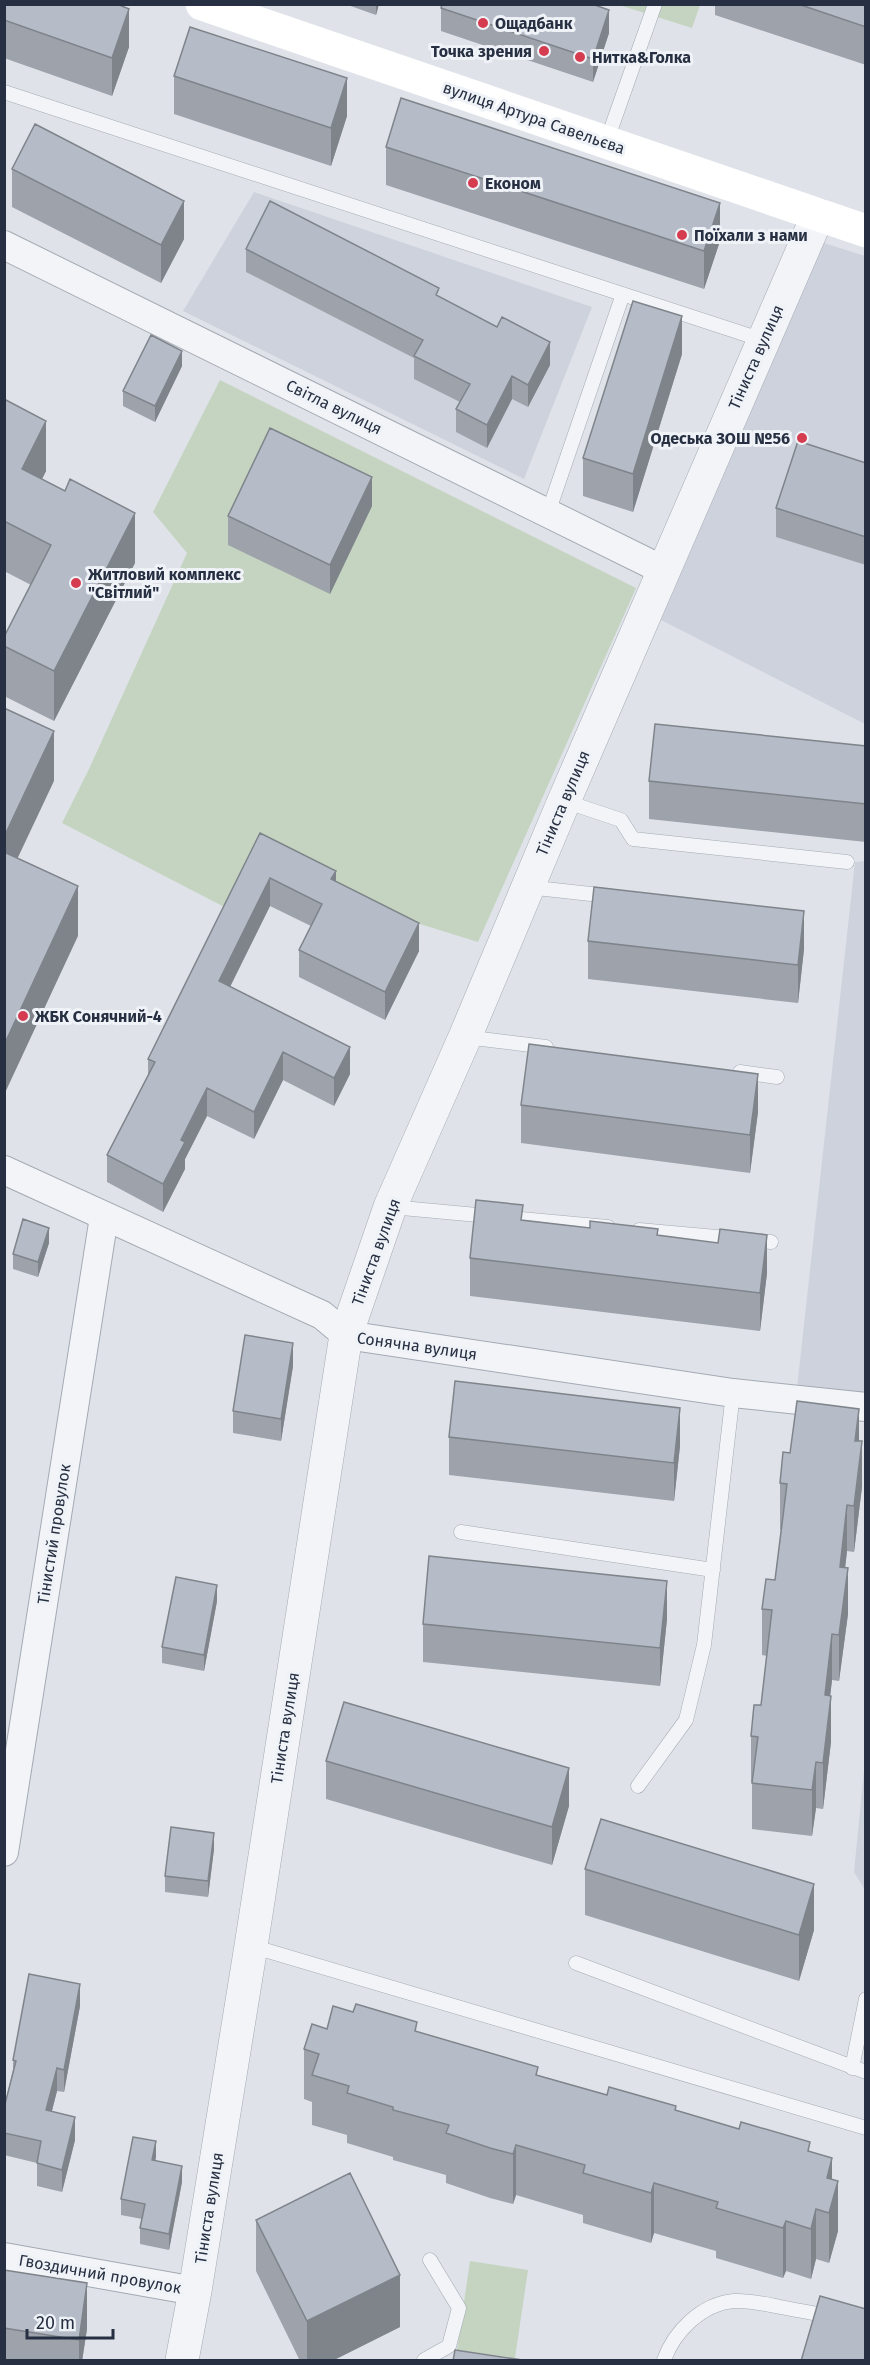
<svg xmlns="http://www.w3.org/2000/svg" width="870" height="2365" font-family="'Fira Sans',sans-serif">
	<rect width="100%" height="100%" fill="#dfe3e9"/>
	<!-- built -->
	<path fill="#cdd2dc" d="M254,192L592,307L524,479L183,311Z
		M824,243L865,256V724L661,620Z
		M865,861V1395L797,1388L855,862Z
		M865,1760V1890L854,1872Z"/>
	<!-- green -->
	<path fill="#c4d4c0" d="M619,5H700L692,28Z
		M220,380L636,588L478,942L336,898L260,861L234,912L62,823L89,769L187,553L153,512Z
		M470,2261L528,2270L515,2358L457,2350Z"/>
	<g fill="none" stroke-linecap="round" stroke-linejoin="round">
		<!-- service casing -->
		<g stroke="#a4aab4" stroke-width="15">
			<path id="service" d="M4,92L763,340
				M606,143L655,4
				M548,513L623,294
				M564,801L621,820L633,839L847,862
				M527,887L609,896
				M465,1037L546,1047
				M740,1072L777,1077
				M391,1207L608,1227
				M639,1230L771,1242
				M461,1532L713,1570
				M638,1786L686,1720L704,1645L733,1393
				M251,1946L866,2128
				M576,1963L866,2072
				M852,2068L866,1999
				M424,2360L449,2346L459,2308L430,2260
				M664,2360C674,2332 701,2304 734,2301C749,2300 765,2304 780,2307C808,2312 837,2318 866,2323"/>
		</g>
		<!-- minor casing -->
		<g stroke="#a4aab4" stroke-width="30">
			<path id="minor" d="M4,245L663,570
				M4,1170L322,1315L346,1335L733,1393L866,1407
				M4,1852L104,1217
				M4,2257L195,2291"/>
		</g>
		<!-- tertiary casing -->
		<g stroke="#a4aab4" stroke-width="34">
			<path id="tertiary" d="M182,2360L195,2291L251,1946L346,1335L390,1207L465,1037L564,801L818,215"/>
		</g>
		<!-- service -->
		<use href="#service" stroke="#f2f4f7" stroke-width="14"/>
		<!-- minor -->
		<use href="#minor" stroke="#f2f4f7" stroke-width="28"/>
		<!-- tertiary -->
		<use href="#tertiary" stroke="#f2f4f7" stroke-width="33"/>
		<!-- secondary -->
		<path stroke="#fff" stroke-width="33" d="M202,4L866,231"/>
	</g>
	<!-- wall -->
	<path fill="#9da2ab" d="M4,4L129,47L112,96L4,58Z
		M345,4H379L376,15Z
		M715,4H866V65L715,15Z
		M441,8L609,33L593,82L441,31Z
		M174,76L347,116L331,166L174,114Z
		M386,147L720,241L704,289L386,185Z
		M12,169L184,239L161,283L12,207Z
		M246,249L439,297L550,365L528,407L512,399L487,448L456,432V409L460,402L414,379V358L246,272Z
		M682,354L633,512L583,496V458Z
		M182,366L155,422L123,406V391Z
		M4,399L46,471L42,479L65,491L135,563L54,721L4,696V637L31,585L4,571Z
		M866,463V565L776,537V508Z
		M372,506L330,594L228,545V516Z
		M866,746V842L649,819V781Z
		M260,833L336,882L419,951L385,1020L299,977V950L311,926L270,906L230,987L350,1074L334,1106L283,1080L254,1139L207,1116L185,1159V1169L163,1212L107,1182V1155L148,1076V1059Z
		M588,941L804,949L798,1003L588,979Z
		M521,1105L758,1112L750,1173L521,1143Z
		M523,1220L718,1243L767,1273L760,1331L470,1296V1258Z
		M49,1243L38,1277L13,1269V1254Z
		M293,1366L281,1441L233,1433V1411Z
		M449,1437L680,1446L674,1501L449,1475Z
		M859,1441L862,1487L854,1552L847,1551L845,1568L848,1614L839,1681L832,1680L830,1696L831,1742L823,1809L816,1808L812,1836L752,1829V1782H751V1736L761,1705L767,1656L762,1655V1609L775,1580L781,1530L780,1529V1483L790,1453Z
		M217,1601L204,1671L162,1663V1647Z
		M667,1619L660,1686L423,1662V1624Z
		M326,1761L569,1806L552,1865L326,1799Z
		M214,1849L208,1897L165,1892V1876Z
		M585,1869L814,1930L799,1981L585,1915Z
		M80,2006L64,2092L57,2091L52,2111L75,2140L62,2192L37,2186V2163L4,2155V2108L13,2070V2060Z
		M353,2012L417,2032L538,2075L607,2095L676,2110L810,2151L832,2179L838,2231L829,2263L816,2259L811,2279L786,2271L783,2278L716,2258V2251L654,2233L651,2243L583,2223V2215L516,2195L513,2204L490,2198L446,2183V2175L393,2160V2157L347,2143V2135L312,2125V2102L304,2099V2049L327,2029Z
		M156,2157L155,2161L182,2182L169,2250L140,2244V2228L142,2219L121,2215V2199Z
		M256,2220L400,2327L332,2361H300L256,2271Z
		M4,2270L87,2329L82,2361H4Z"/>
	<!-- shaded-wall -->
	<path fill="#7f848b" d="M376,4H379L376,15Z
		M129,9V47L112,96V58Z
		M609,10V33L593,82V59Z
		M347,78V116L331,166V128Z
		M184,201V239L161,283V245Z
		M720,203V241L704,289V251Z
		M682,316V354L633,512V474Z
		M550,342V365L528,407V385Z
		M182,351V366L155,422V406Z
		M512,376V399L487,448V425Z
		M46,421V471L22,519V469Z
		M372,477V506L330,594V565Z
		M135,513V563L54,721V671Z
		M54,731V781L4,887V837Z
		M336,871V898L331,879Z
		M270,878V906L219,1009V981Z
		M78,886V936L4,1095V1045Z
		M804,911V949L798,1003V965Z
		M419,923V951L385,1020V992Z
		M350,1047V1074L334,1106V1078Z
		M283,1052V1080L254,1139V1112Z
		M758,1074V1112L750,1173V1135Z
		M207,1088V1116L185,1159V1169L163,1212V1184L181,1140Z
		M49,1228V1243L38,1277V1262Z
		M767,1235V1273L760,1331V1293Z
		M293,1343V1366L281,1441V1419Z
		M680,1408V1446L674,1501V1463Z
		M859,1409V1455L855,1441Z
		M862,1441V1487L854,1552V1506Z
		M847,1505V1551L840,1613V1567Z
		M848,1568V1614L839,1681V1635Z
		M667,1581V1619L660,1686V1648Z
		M217,1585V1601L204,1671V1655Z
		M832,1634V1680L825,1741V1695Z
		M831,1696V1742L823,1809V1763Z
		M816,1762V1808L812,1836V1790Z
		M569,1768V1806L552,1865V1827Z
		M214,1833V1849L208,1897V1881Z
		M814,1884V1930L799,1981V1935Z
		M80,1984V2006L64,2092V2070Z
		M57,2068V2091L46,2133V2110Z
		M75,2117V2140L62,2192V2170Z
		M156,2141V2157L152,2176V2160Z
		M516,2145V2195L513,2204V2154Z
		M832,2158V2199L838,2181V2231L829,2263V2213L827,2178Z
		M182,2166V2182L169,2250V2234Z
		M654,2183V2233L651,2243V2193Z
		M816,2209V2259L811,2279V2229Z
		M786,2221V2271L783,2278V2228Z
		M400,2275V2327L332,2361H307V2321Z
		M87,2283V2329L82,2361H79V2340Z"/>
	<!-- building -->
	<path fill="#b6bcc7" stroke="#7f848b" stroke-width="1.5" d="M4,4H117L129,9L112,58L4,20Z
		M442,4H592L609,10L593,59L441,8Z
		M798,4H866V27Z
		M190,27L347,78L331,128L174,76Z
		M401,98L720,203L704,251L386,147Z
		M35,124L184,201L161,245L12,169Z
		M270,201L439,288L436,295L497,327L502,317L550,342L528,385L512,376L487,425L456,409L470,384L414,356L423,340L246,249Z
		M633,301L682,316L633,474L583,458Z
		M151,335L182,351L155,406L123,391Z
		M4,399L46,421L22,469L65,491L70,479L135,513L54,671L4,646V637L51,545L4,521Z
		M270,428L372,477L330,565L228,516Z
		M798,441L866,463V537L776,508Z
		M4,708L54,731L4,837Z
		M655,724L866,746V804L649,781Z
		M260,833L336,871L331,879L419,923L385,992L299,950L322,904L270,878L219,981L350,1047L334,1078L283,1052L254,1112L207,1088L181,1140L185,1142L163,1184L107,1155L155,1062L148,1059Z
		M4,852L78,886L4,1045Z
		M594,887L804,911L798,965L588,941Z
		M529,1044L758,1074L750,1135L521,1105Z
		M476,1200L523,1205L521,1220L590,1228V1221L658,1229L657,1235L718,1243L720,1229L767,1235L760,1293L470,1258Z
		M23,1219L49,1228L38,1262L13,1254Z
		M245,1335L293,1343L281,1419L233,1411Z
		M455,1381L680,1408L674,1463L449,1437Z
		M797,1401L859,1409L855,1441H862L854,1506L847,1505L840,1567L848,1568L839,1635L832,1634L825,1695L831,1696L823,1763L816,1762L812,1790L752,1783L758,1737L751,1736L754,1705H761L772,1610L762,1609L766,1579L775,1580L787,1484L780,1483L783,1452L790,1453Z
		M429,1556L667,1581L660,1648L423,1624Z
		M176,1577L217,1585L204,1655L162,1647Z
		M344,1702L569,1768L552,1827L326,1761Z
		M601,1819L814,1884L799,1935L585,1869Z
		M171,1827L214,1833L208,1881L165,1876Z
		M29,1974L80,1984L64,2070L57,2068L46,2110L75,2117L62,2170L37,2163L41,2141L4,2133V2108L16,2061L13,2060Z
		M356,2004L417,2022L415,2031L538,2067L536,2075L607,2095L609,2087L676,2106L675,2110L739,2129L741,2122L810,2142L808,2151L832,2158L827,2178L838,2181L829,2213L816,2209L811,2229L786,2221L783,2228L716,2208L718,2202L654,2183L651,2193L583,2173L585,2165L516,2145L513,2154L490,2148L446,2133L449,2125L393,2110V2107L347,2093L349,2086L312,2075L319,2054L304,2049L312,2024L327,2029L333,2006L353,2012Z
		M133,2137L156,2141L152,2160L182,2166L169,2234L140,2228L145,2204L121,2199Z
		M350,2173L400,2275L307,2321L256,2220Z
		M4,2270L87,2283L79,2340L4,2328Z
		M820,2296L866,2309V2361H801Z
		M455,2350L529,2361H453Z"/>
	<!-- markers -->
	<g fill="#d63c4f" stroke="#eff2f7" stroke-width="2">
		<circle cx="483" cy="23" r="6"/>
		<circle cx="544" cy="51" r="6"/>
		<circle cx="580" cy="57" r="6"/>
		<circle cx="473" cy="183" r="6"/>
		<circle cx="682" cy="235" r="6"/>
		<circle cx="802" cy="438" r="6"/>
		<circle cx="76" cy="583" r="6"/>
		<circle cx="23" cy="1016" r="6"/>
	</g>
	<g text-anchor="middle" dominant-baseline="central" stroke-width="6" stroke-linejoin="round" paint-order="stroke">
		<!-- poi labels -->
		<g font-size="16" font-weight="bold" fill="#273042" stroke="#eff2f7" text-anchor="start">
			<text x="495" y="23">Ощадбанк</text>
			<text x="532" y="51" text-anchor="end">Точка зрения</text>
			<text x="592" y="57">Нитка&amp;Голка</text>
			<text x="485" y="183">Економ</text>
			<text x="694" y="235">Поїхали з нами</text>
			<text x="790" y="438" text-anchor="end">Одеська ЗОШ №56</text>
			<text x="88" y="574">Житловий комплекс<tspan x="88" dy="18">"Світлий"</tspan></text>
			<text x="35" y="1016">ЖБК Сонячний-4</text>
		</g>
		<!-- street labels -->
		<g font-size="16" fill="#273042" stroke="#eff2f7">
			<text transform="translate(534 118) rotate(19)">вулиця Артура Савельєва</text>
			<text transform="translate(756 357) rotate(-66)">Тіниста вулиця</text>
			<text transform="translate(334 407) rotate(26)">Світла вулиця</text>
			<text transform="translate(563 803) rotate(-67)">Тіниста вулиця</text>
			<text transform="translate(376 1252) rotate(-70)">Тіниста вулиця</text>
			<text transform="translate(417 1346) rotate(8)">Сонячна вулиця</text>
			<text transform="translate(54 1534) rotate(-81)">Тінистий провулок</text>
			<text transform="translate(285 1728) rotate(-81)">Тіниста вулиця</text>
			<text transform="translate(209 2208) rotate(-81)">Тіниста вулиця</text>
			<text transform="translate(100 2274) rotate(10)">Гвоздичний провулок</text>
		</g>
	</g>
	<!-- border -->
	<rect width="870" height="2365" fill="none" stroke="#273042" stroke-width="12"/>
	<!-- scale -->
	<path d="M27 2329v9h86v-9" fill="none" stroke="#273042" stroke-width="3"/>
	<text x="36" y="2329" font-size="18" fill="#273042" stroke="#eff2f7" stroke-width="4.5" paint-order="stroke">20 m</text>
</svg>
